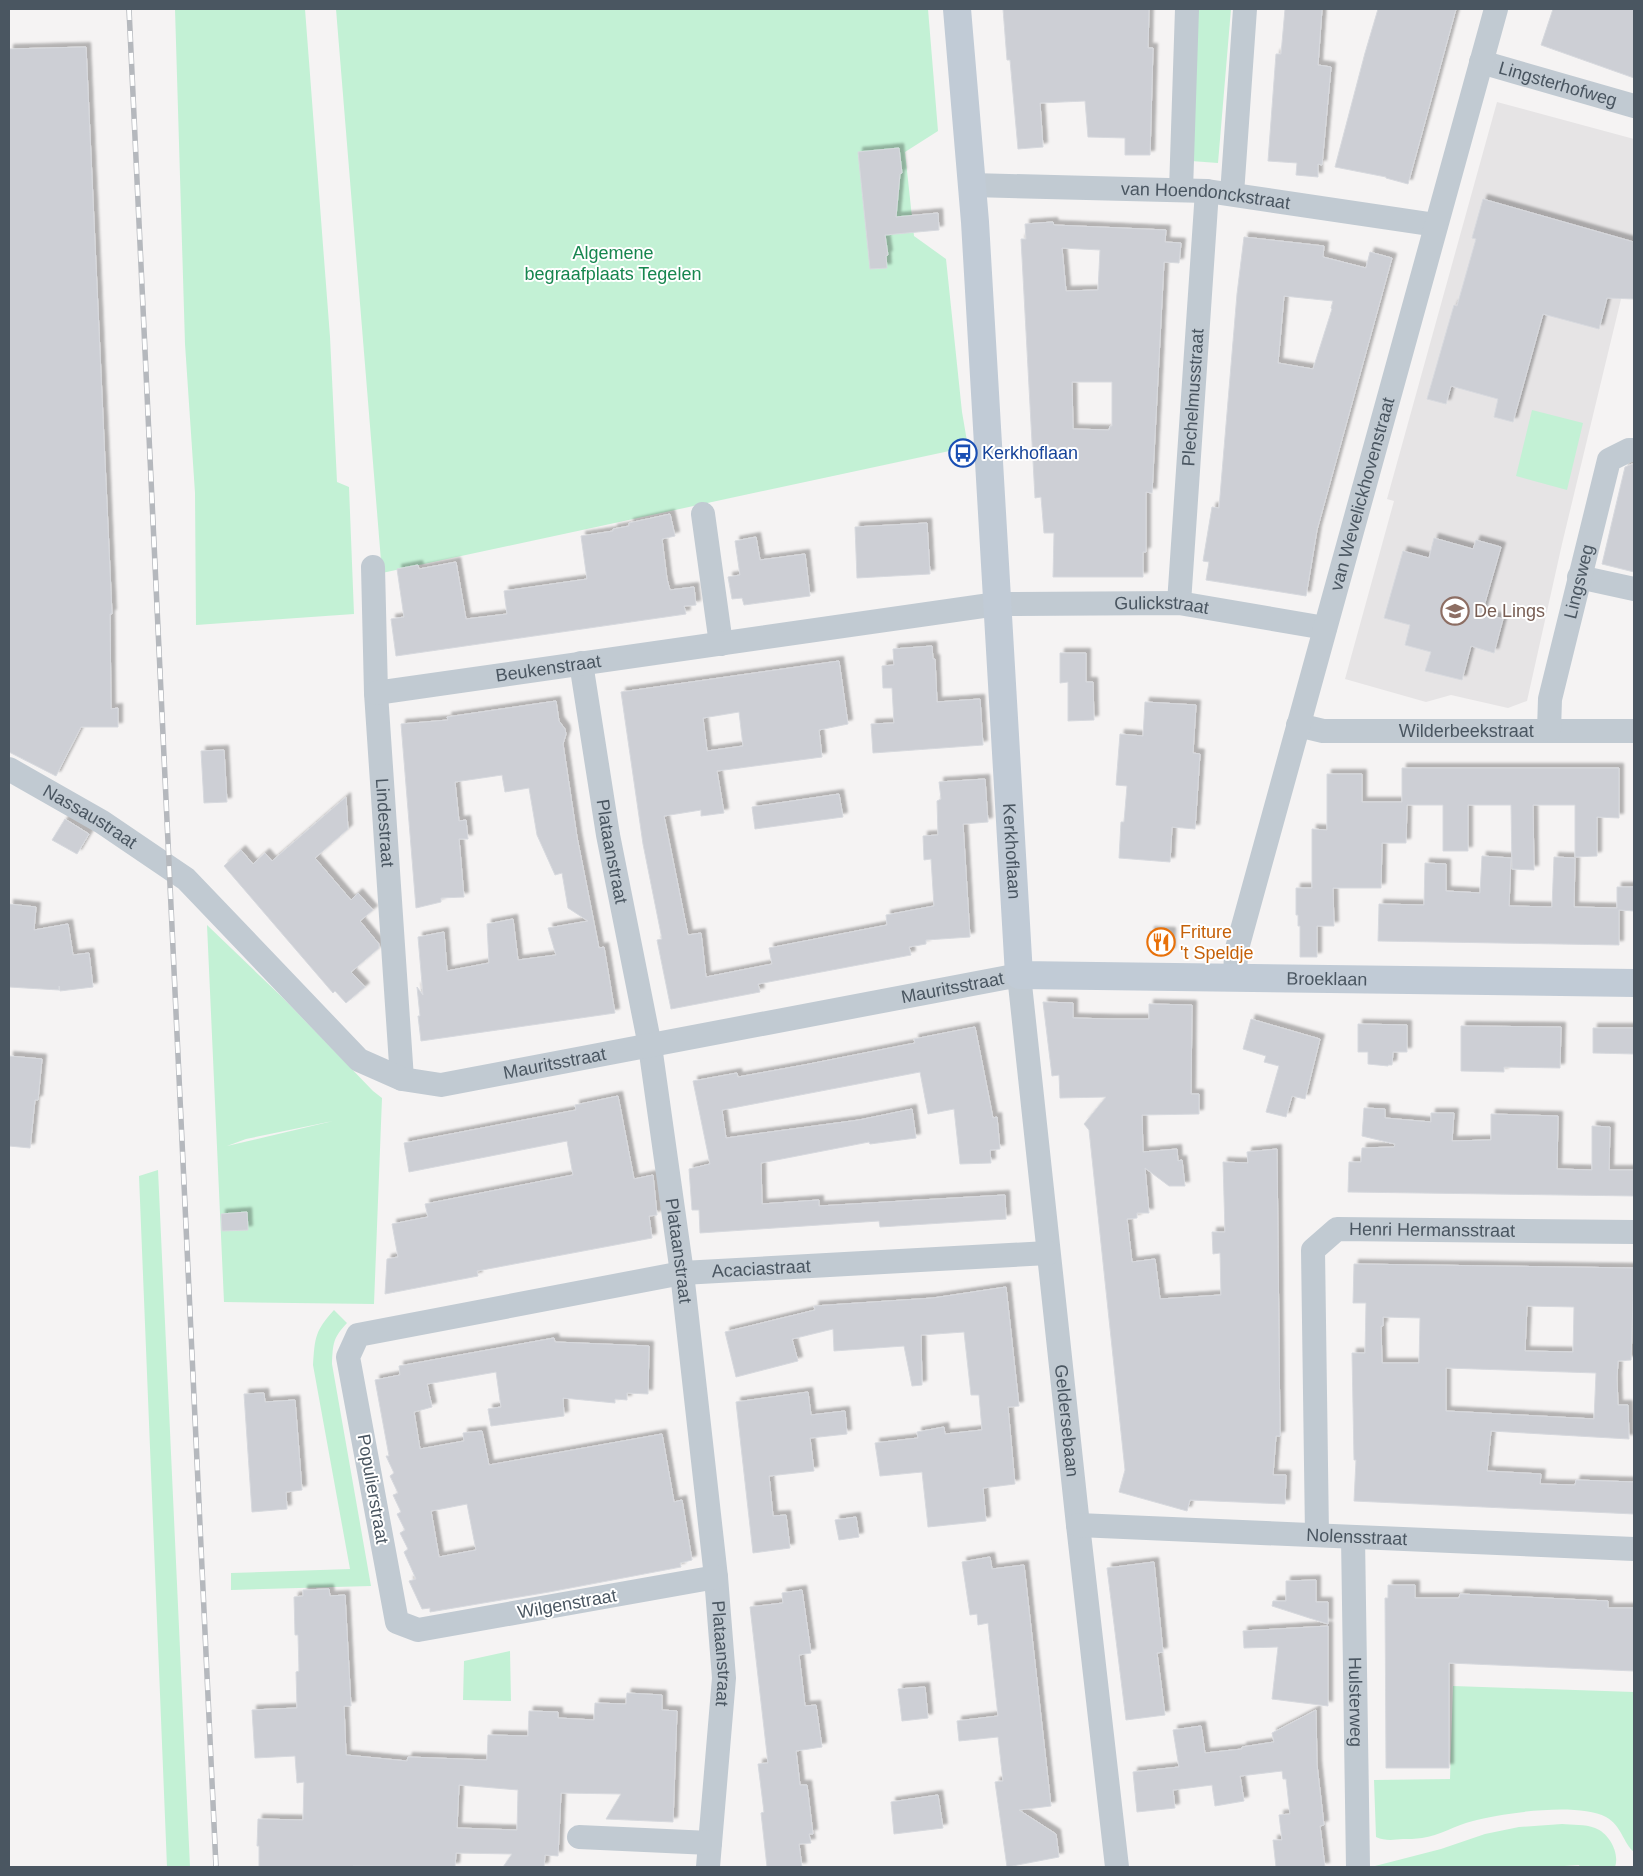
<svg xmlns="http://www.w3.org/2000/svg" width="1643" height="1876" font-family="Arial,sans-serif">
	<defs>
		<filter id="shadow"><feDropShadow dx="4.5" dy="-4.5" stdDeviation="1" flood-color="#0004"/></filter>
	</defs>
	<rect width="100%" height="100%" fill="#f5f3f3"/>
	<!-- education -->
	<path fill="#e6e4e5" d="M1497,102L1634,139V245L1562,544L1527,701L1508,708L1451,695L1426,702L1345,679L1394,501L1387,499Z"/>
	<!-- green -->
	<path fill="#c3f1d5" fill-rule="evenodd" d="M175,9H305L330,337L337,482L349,487L354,614L196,625L195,493L185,344Z
		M336,9H928L938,131L905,152L914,236L946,259L962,412L968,447L382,573Z
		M1197,9H1231L1218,163L1191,161Z
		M1532,410L1583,423L1567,490L1516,476Z
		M207,925L283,998L373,1091L382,1098L374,1304L224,1302ZM333,1121L227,1146L246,1139Z
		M158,1170L190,1867H167L139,1176Z
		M334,1310L347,1323C333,1338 333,1343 332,1364L371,1586L231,1590V1573L350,1569L313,1365C315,1337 315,1331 334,1310Z
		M510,1651L511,1701L463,1700L464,1661Z
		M1453,1686L1634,1692V1852C1623,1843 1622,1826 1606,1817C1577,1802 1503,1813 1473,1821C1456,1825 1439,1836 1422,1838C1415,1839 1409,1839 1403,1839C1393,1840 1385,1841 1376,1837L1374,1780L1450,1779Z
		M1562,1824C1572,1825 1585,1824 1595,1828C1609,1833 1620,1853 1615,1867H1580L1579,1865L1550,1867H1375V1866L1441,1849L1485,1834L1519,1827Z"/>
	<!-- building -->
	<path fill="#cdcfd5" stroke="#d7d9de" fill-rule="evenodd" filter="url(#shadow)" d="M1003,9H1149L1148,48H1153L1150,155H1125V138L1088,137L1085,101L1040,103L1043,147L1018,149L1010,60H1007Z
		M1285,9H1322L1318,65L1331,67L1322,165L1318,164V177L1296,175L1297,163L1268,161L1276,54H1281Z
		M1378,9H1456L1408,184L1386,178V177L1335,167L1365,53Z
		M1553,9H1634V78L1541,45Z
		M86,47L112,614H110L111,709L118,708V727H81L56,776L9,752V49Z
		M899,148L902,173L900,174L896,217L938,213L939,230L885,235L888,255L886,256L887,268L870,269L858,152Z
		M1483,199L1634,242V299L1607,298L1599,329L1543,314L1513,422L1494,417L1498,399L1451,386L1446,404L1427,399L1454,305L1457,306L1476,239L1472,238Z
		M1053,222L1054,225L1166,230L1165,242L1181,243L1179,263L1164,262L1152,493L1146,492V552H1143V577H1053L1054,533H1044L1041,497L1035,498L1021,239H1026L1025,224ZM1062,248L1100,250L1098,290L1066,291ZM1072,382H1112V426H1110L1109,430L1073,429Z
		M1244,237L1324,246L1323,257L1366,268L1370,252L1392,258L1317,530L1306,596L1206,580L1209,562L1203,561L1212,507L1219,508L1237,294ZM1284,296L1333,301L1331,308L1332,309L1313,369L1278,363Z
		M1632,464H1634V572L1602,564L1625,467Z
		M670,514L675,536L662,539L667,579L670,590L694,587L696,605L684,606L686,614L396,656L391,619L404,617L397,569L418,565L419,569L456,562L466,619L507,614L504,591L587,579L581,536L613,531V529L629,526V523Z
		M927,523L930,574L857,578L855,527Z
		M756,537L760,560L805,554L810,596L744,605L742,598L732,599L728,577L740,575L735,541Z
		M1434,538L1473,549L1476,540L1501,547L1482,613L1503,619L1494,653L1471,646L1462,680L1425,671L1431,652L1405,645L1410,625L1384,618L1403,551L1429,558Z
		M932,646L933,659H935L937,702L980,699L983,745L873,753L871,724L894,723L892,688H883L882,666L894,665L893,649Z
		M1060,653H1086V682H1093L1094,720L1068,721V682L1060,683Z
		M839,661L848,724L819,730L822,757L717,771L724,813L701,816V810L664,816L688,935L701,933L706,977L772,964L769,948L887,925L886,915L934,906L931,859L924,860L923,836L938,835L937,801L941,799L939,782L985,779L988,822L963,824L970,937L926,940V944L909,947L911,955L758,984L760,992L671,1009L657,940L662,939L643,844L621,692ZM739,712L743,746L707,751L703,718Z
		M556,701L559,721L565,729L566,734L563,744L577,837L599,948L604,947L615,1013L421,1041L418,1016H420L417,987L423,995L418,937L444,932L447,971L489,963L487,924L513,919L518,960L556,955L548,928L588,921L568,908L562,873L555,875L537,835L529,788L505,792L502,775L455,782L459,821L466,820L468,839H459L464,897L441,898V902L416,908L401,724L448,720L447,717Z
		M1145,702L1196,705L1193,753L1200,754L1195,829L1172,827L1170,862L1119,858L1121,822H1124L1127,786L1116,785L1120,734L1143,736Z
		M224,750L227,802L204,803L201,751Z
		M1402,768H1619V818L1597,817V856L1575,857V805H1533L1534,870L1512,869L1511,805H1468V851H1443V805H1407L1406,843H1382L1381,888H1333L1334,926H1317V957H1300V926H1298V915H1296V888H1312V829L1327,830V774H1362V802H1402Z
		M839,794L843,817L755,829L752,807Z
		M346,797L348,829L315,858L351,900L358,893L373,910L360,921L379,944V948L351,972L365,987L346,1003L335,991L333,993L224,866L241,850L253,864L265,853L272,861Z
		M65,819L89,834L77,854L52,840Z
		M1482,856L1511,858L1509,906L1552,907L1554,857L1575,858L1574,907L1617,908V887H1634V911L1619,910V945L1378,941L1379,904L1424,905L1425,863L1446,864V891L1480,893Z
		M9,904L36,907L34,930L68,924L73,955L89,953L93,987L60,991L59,986V990L9,987Z
		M1150,931L1171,932V952L1149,951Z
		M1043,1002L1073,1003V1018L1111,1019H1149V1004L1192,1005L1191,1094H1199V1114L1142,1115L1143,1152L1177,1149L1178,1161L1182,1160L1185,1186H1169L1145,1168L1149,1213H1137V1218L1127,1219L1132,1262L1155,1259L1160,1299L1221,1295L1220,1253L1213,1254L1212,1232H1225L1223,1162L1248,1163L1247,1152L1277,1149L1280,1436H1276L1273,1475H1286L1285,1504L1190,1500L1187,1511L1119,1492L1125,1470L1089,1130L1084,1124L1106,1097L1060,1098L1059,1075L1052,1076Z
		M1251,1019L1320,1039L1305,1099L1292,1096L1286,1117L1266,1112L1279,1066L1264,1062L1266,1056L1243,1049Z
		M1358,1024L1407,1025V1052H1393L1392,1065H1388V1066L1368,1064V1052H1358Z
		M1461,1026L1561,1027L1560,1068L1504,1067V1072L1461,1071Z
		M975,1027L993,1118L997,1117L1000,1149L990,1150L991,1163L960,1164L954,1109L928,1114L920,1072L722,1110L726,1138L859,1120L912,1109L916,1138L870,1144L869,1142L761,1163L762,1204L819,1200V1206L1005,1195L1006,1219L880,1227L879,1221L700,1233L699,1210H692L689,1169L710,1164L693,1081L737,1073L738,1077L804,1065L915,1043L914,1039Z
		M1593,1028H1634V1054L1593,1053Z
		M9,1056L42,1059L38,1100H35L30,1148L9,1146Z
		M618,1096L634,1179L653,1175L657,1215L649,1216L652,1238L477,1271L478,1276L385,1294L387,1259L398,1257L392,1224L428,1217L425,1204L573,1175L567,1141L409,1172L404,1143L576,1110L575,1105Z
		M1364,1108L1385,1109V1118L1431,1122V1113H1454L1452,1141L1491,1140V1114L1558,1116L1557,1169L1592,1170V1126L1610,1127L1609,1170H1634V1196L1348,1192L1349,1162H1361L1362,1148L1394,1147L1395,1144L1362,1136Z
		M247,1212L248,1230L222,1231L221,1214Z
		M1354,1264L1634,1268L1631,1360L1618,1361L1617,1378L1618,1405H1628L1629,1439L1491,1431L1487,1471L1541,1474L1540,1484L1575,1485L1576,1480L1634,1482V1514L1354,1501L1356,1460H1354L1352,1353H1365L1366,1303H1353ZM1527,1306L1574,1307L1573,1352L1525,1351ZM1383,1317L1420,1318L1419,1363H1382L1381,1326H1383ZM1446,1368L1596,1373L1594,1419L1446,1411Z
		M1006,1287L1019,1406L1008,1407L1015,1484L983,1488L986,1521L928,1527L922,1472L880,1476L875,1443L918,1438L917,1432L944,1427L945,1434L982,1430L979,1395H971L964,1332L921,1335L922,1385L912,1386L904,1346L834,1351L833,1329L792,1339L798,1361L736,1377L725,1332L815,1310L814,1306L933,1298Z
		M554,1338L555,1342L649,1346L648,1394L627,1393V1400L615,1399V1403L563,1398L564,1416L491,1426L488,1409L501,1407L496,1372L427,1384L432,1407L414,1412L420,1449L464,1441L463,1433L482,1431L489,1465L662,1434L674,1502L682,1500L692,1560L680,1563L681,1567L549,1592L430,1612V1608L422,1609L409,1581L416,1579L404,1552L408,1549L400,1533L405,1530L397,1514L401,1512L393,1495L398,1493L390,1476L394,1473L386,1456H389L375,1380L400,1375L399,1366ZM467,1504L476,1550L439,1557L431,1511Z
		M808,1392L811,1415L845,1411L847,1434L810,1438L814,1471L769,1476L773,1516L786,1515L790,1548L753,1553L736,1402Z
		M264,1393L265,1402L295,1400L302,1490L286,1492L287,1509L252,1512L244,1394Z
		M856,1517L859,1537L839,1540L835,1520Z
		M990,1557L992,1569L1024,1565L1051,1806L1019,1810L1056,1834L1059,1857L1007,1867L995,1782L1003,1781L998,1737L959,1741L957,1721L998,1716L988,1623L978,1625L977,1614L970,1615L962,1562Z
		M1154,1562L1163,1652L1157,1653L1165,1715L1126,1720L1107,1568Z
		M1316,1580V1602H1328V1624L1272,1606L1273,1601H1286V1581Z
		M1388,1585H1415V1598H1459L1460,1594L1565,1599L1608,1601V1608H1634V1671L1449,1663V1768H1386L1385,1598H1388Z
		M329,1589L330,1596L345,1595L351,1706H344L346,1755L407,1761L408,1757L487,1760L488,1735L528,1736L529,1711L558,1712V1718L594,1720L595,1703L626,1704L627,1693L662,1695V1710L677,1711L673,1822L606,1819L621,1794L561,1793L558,1856L545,1855L544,1867H503L512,1854L456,1853L455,1867L353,1866V1867H259V1846H257L258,1819L303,1820L304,1782L297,1783L295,1756L255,1758L252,1710L297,1708L296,1672L299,1671L298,1635H295L294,1597L303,1596V1590ZM459,1785L518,1790L517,1830L457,1828Z
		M802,1590L811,1653L799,1655L805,1706L816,1705L822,1747L796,1751L800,1785H807L813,1834H809L811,1843L799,1844L802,1867H767L761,1813L764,1812L758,1764L768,1763L750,1607L783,1603L782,1593Z
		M1328,1626V1706L1272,1699L1278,1647L1244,1648L1243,1631Z
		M925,1687L928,1718L902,1721L898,1689Z
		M1316,1710L1317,1765L1324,1825L1320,1826L1325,1867H1276L1273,1840H1282L1279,1815L1290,1814L1286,1779H1283L1282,1771L1240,1776L1244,1801L1215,1806L1212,1785L1173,1790L1175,1808L1137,1812L1133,1772L1179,1767L1173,1730L1201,1726L1205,1753L1242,1749V1747L1274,1742L1272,1733Z
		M938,1795L943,1828L894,1834L891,1802Z"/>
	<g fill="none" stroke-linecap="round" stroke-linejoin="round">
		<!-- street -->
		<g stroke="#c1cad2" stroke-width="24">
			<path id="s1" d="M1481,62L1634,106"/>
			<path id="s2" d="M972,185L1207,191L1436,225"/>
			<path d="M1181,190L1187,9"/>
			<path d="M1232,194L1245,9"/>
			<path d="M703,514L721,644"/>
			<path id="s3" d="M373,567L376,693L402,1079"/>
			<path d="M1579,577L1634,589"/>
			<path id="s4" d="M1179,603L1207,191"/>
			<path id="s5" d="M581,663L608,835L650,1046L682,1273L716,1577L724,1678L708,1867"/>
			<path id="s6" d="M376,693L997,604L1179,603L1325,628"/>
			<path id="s7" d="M1298,725L1323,731H1634"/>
			<path id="s8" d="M1549,730L1550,699L1609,460L1629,450H1634"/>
			<path id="s9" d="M9,769L102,822L186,879L359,1060L402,1079L441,1085L1019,975L1078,1525L1117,1867"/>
			<path id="s10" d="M1235,979L1236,952L1496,9"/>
			<path id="s11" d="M1078,1525L1634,1549"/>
			<path id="s12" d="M1317,1535L1313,1250L1337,1229L1634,1232"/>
			<path id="s13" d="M1353,1537L1358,1867"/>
			<path id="s14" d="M716,1577L418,1630L397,1622L348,1357L358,1335L682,1273L1048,1253"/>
			<path d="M579,1837L710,1843"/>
		</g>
		<!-- secondary -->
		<path stroke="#c1cbd6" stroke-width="28" id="s15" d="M957,9L975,222L1019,975L1634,983"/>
		<!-- rail casing -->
		<g stroke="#b5b8bd" stroke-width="5.5">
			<path id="rail" d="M129,9L216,1867"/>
		</g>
		<!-- rail -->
		<use href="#rail" stroke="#fff" stroke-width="4" stroke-dasharray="11" stroke-linecap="butt"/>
	</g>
	<!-- icons -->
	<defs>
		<g id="bus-ring" transform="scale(1.4375)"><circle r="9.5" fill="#fff" stroke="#1a4fb4" stroke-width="1.5"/><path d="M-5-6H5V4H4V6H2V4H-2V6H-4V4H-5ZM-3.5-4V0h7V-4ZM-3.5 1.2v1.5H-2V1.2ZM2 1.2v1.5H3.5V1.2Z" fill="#1a4fb4"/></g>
		<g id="school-ring" transform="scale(1.4375)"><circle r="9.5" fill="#fff" stroke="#8d6e63" stroke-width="1.5"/><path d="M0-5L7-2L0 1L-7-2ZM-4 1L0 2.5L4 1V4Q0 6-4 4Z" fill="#8d6e63"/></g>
		<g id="restaurant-ring" transform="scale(1.4375)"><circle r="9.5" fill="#fff" stroke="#e8710a" stroke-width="1.5"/><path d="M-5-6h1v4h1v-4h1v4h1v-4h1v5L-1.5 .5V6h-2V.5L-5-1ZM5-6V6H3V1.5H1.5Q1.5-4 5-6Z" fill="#e8710a"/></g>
	</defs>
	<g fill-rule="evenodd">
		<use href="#bus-ring" x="963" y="453"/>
		<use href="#school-ring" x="1455" y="611"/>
		<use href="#restaurant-ring" x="1161" y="942"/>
	</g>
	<g text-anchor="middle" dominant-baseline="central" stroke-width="4" stroke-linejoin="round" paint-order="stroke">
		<!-- street labels -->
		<g font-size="18" fill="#4a5661" stroke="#fff">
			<text stroke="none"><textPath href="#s1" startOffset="80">Lingsterhofweg</textPath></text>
			<text stroke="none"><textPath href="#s2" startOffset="234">van Hoendonckstraat</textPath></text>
			<text stroke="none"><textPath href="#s4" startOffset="206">Plechelmusstraat</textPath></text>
			<text stroke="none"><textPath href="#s10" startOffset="502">van Wevelickhovenstraat</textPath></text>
			<text stroke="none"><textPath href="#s8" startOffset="152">Lingsweg</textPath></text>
			<text stroke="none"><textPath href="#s6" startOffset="792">Gulickstraat</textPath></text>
			<text stroke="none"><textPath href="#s6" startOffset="174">Beukenstraat</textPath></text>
			<text stroke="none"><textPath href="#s7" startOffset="169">Wilderbeekstraat</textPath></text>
			<text stroke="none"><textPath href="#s9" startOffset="94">Nassaustraat</textPath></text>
			<text stroke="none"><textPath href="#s3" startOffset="256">Lindestraat</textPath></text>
			<text stroke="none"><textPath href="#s5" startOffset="191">Plataanstraat</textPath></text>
			<text stroke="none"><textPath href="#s15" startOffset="844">Kerkhoflaan</textPath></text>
			<text stroke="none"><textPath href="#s15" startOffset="1276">Broeklaan</textPath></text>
			<text stroke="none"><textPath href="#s9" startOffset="1066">Mauritsstraat</textPath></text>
			<text stroke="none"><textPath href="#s9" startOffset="661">Mauritsstraat</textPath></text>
			<text stroke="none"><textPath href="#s12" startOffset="412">Henri Hermansstraat</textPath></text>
			<text stroke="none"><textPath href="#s5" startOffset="596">Plataanstraat</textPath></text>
			<text stroke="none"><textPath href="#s14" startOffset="1028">Acaciastraat</textPath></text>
			<text stroke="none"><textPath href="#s9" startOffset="1582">Geldersebaan</textPath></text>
			<text transform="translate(373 1489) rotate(80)">Populierstraat</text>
			<text stroke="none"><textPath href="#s11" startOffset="279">Nolensstraat</textPath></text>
			<text transform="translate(567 1604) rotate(-10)">Wilgenstraat</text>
			<text stroke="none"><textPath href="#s5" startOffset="1001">Plataanstraat</textPath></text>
			<text stroke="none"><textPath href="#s13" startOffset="165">Hulsterweg</textPath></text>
		</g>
		<!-- park labels -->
		<g font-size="18" fill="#17864f" stroke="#fff">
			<text x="613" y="253">Algemene<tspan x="613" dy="21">begraafplaats Tegelen</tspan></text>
		</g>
		<!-- transit labels -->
		<g font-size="18" fill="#164399" stroke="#fff" text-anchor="start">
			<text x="982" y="453">Kerkhoflaan</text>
		</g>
		<!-- education labels -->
		<g font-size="18" fill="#785e54" stroke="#fff" text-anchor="start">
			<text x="1474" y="611">De Lings</text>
		</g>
		<!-- food labels -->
		<g font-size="18" fill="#c56008" stroke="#fff" text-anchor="start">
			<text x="1180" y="932">Friture<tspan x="1180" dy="21">'t Speldje</tspan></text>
		</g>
	</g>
	<!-- border -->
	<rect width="1643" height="1876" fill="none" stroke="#4a5661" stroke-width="20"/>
</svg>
